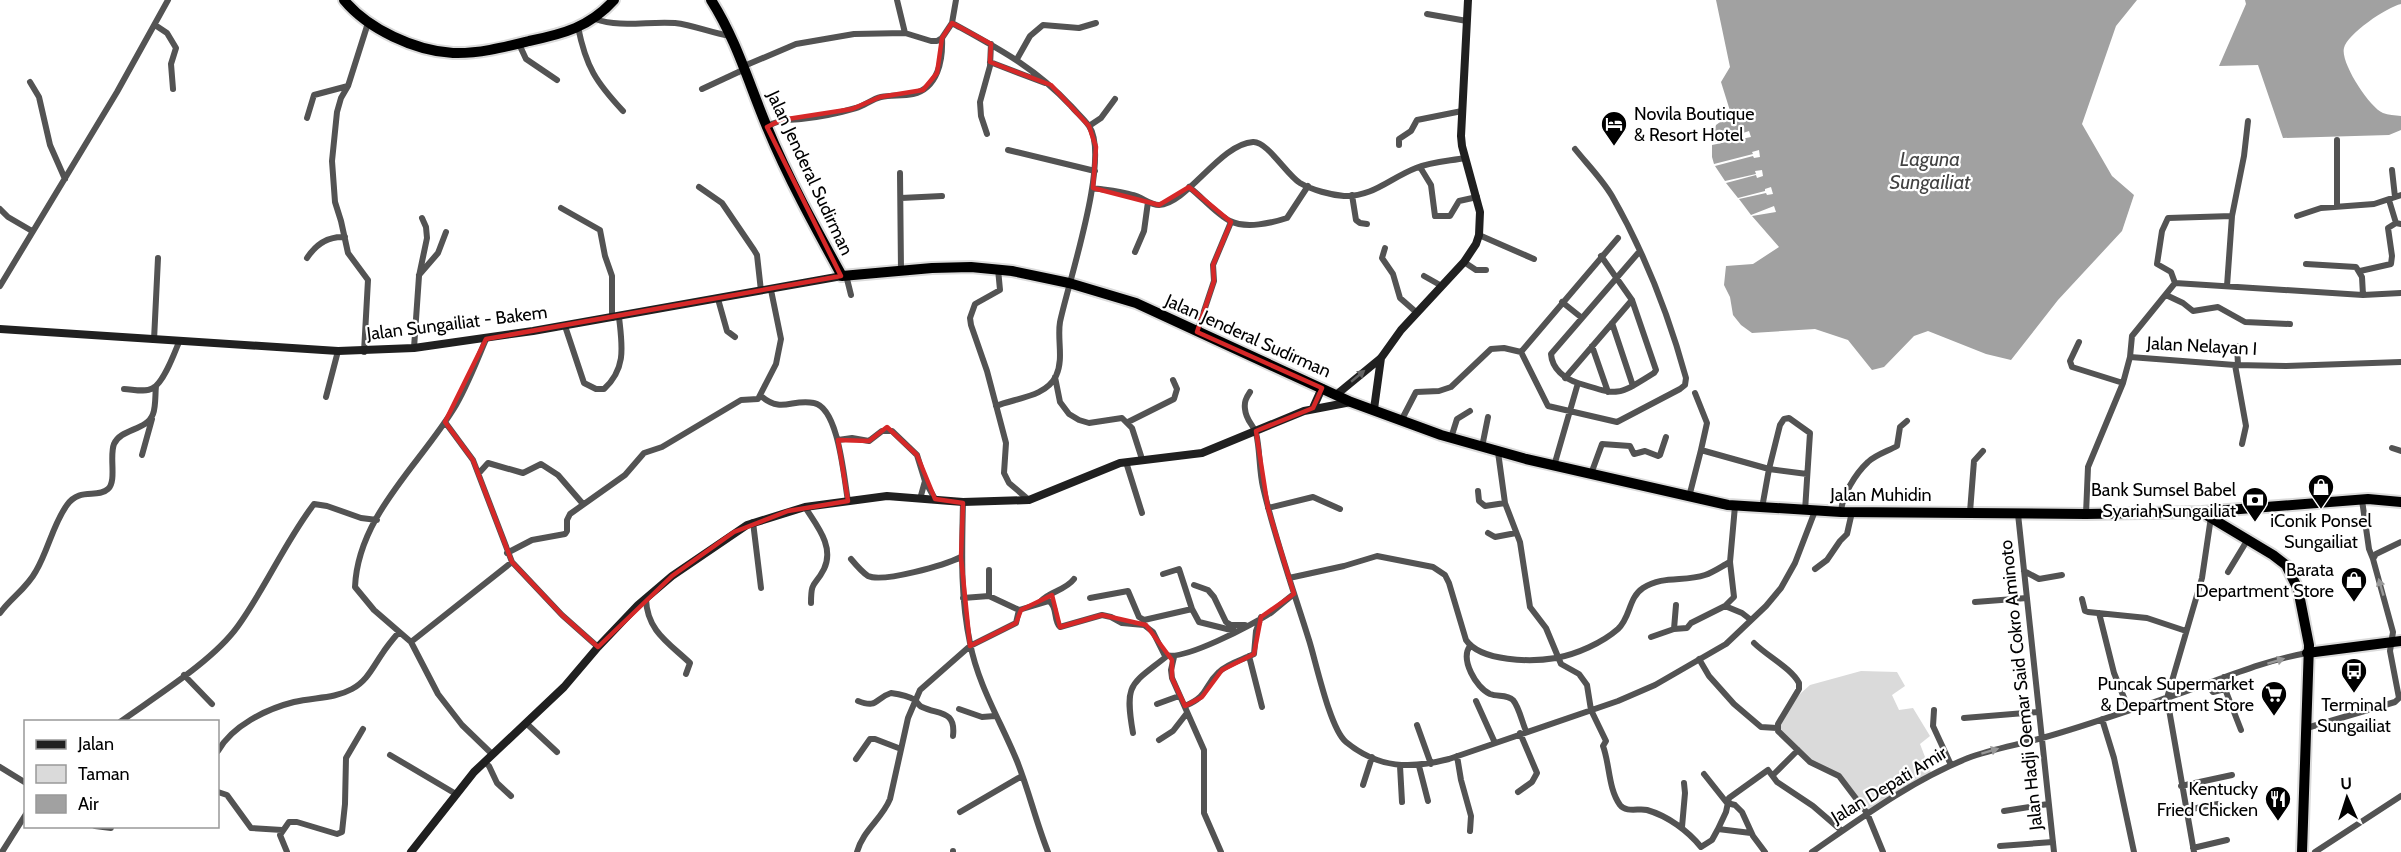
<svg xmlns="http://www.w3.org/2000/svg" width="2401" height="852" font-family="Cabin,sans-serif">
	<rect width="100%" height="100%" fill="#fff"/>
	<!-- green -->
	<path fill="#dadada" d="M1861,671L1897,672L1905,686L1892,695L1899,710L1913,708L1930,736L1920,744L1932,775L1870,812L1841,777L1810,761L1778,731L1791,702L1810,685Z"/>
	<!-- water -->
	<path fill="#a1a1a1" d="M1716,0H2137L2116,26L2082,124L2112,176L2134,195L2122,231L2058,300L2011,360L1986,354L1928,331L1914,336L1884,367L1872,370L1848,340L1815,329L1752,333L1741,325L1733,315L1730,297L1724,285L1726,266L1753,264L1779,247L1752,216L1776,212L1774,206L1751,215L1739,199L1766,193L1767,195L1773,194L1771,187L1765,189V191L1738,198L1726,183L1756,175L1757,178L1763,176L1762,170L1755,171L1756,174L1725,181L1715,166L1753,156L1754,158L1760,157L1759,150L1752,152L1753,154L1714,164L1712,157V145L1751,137L1749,131L1743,133L1744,135L1712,143L1716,125L1731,114L1721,82L1730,67Z
		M2245,0H2401V4C2387,7 2347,34 2344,48C2340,62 2369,107 2383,113C2388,115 2395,115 2401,116V130L2389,135L2283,138L2258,65L2219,66L2246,4Z"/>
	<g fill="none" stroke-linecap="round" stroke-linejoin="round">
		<!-- highway casing -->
		<g stroke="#dbdbdb" stroke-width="14">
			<path id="highway" d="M344,0C368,29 415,51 453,53C478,54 505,47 529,41C563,34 590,27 614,0
				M711,0C736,39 749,84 767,127C788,178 815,227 842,276L932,268L971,267L1012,271L1069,283L1136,303L1351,402L1441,435L1526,459L1728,505L1841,512L2086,514L2202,512L2368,499L2401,502
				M2203,513L2273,555L2286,565L2298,589L2309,645L2302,852
				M2307,653L2401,641"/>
		</g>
		<!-- street -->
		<path stroke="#535353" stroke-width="6" d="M897,0L905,33
			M1427,14L1467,21
			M595,19C621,28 648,21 675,23C693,25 712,33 730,36
			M952,23C999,49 1034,67 1071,106C1077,113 1084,119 1089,126C1111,157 1068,283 1060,322C1057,339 1064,359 1056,376C1046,397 1015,398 996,406
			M155,25L167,33L176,48L171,64L173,89
			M578,27C586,67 596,82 623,111
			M519,44L526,59L557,80
			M1017,59L1030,36L1043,25L1079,28L1096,23
			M990,62L1045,83
			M744,66L796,44L854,34L905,33L931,41H937L942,38L952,23L956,0
			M30,82L39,97L50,145L65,179
			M702,89L745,69
			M307,118L314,95L348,86
			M1089,126L1101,118L1115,99
			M767,127C779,119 788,120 801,119C819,117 839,113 856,108C864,106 872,99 881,97C891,95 902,96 913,94C938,88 943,60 942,38
			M987,134L981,116L980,102L990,66L991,44
			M2337,140V205
			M1399,145V139L1411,131L1417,120L1462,111
			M1575,149C1587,164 1602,179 1612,196C1644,252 1669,316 1686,378L1685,385L1680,389L1617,422L1548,406L1521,352L1618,238
			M1008,150L1095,171
			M1420,167L1431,185L1435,216H1450L1459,201L1477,197
			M2392,170L2395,197
			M900,173L901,271
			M699,187L722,203L754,250L757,255L761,291
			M1189,187C1202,197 1216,214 1230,221C1246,229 1272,223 1287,218L1308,186
			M1093,188C1106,190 1120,191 1133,195C1142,197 1150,205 1159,205C1187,204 1220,144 1253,142C1267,141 1287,175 1300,183C1312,190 1331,195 1344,196C1373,197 1390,178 1416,168C1431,162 1449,161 1465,158
			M1352,195L1356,220L1360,223L1367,224
			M901,198L942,196
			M2389,200L2396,223
			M561,208L600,230L605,256L612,276V318
			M0,209L8,217L32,231
			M2297,216L2321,208L2374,204L2401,195
			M1479,235L1534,259
			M1385,248L1382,258L1393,274L1400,298L1416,312
			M1135,252L1144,231L1148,202
			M307,258C316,244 328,236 345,237
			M1464,262L1476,270H1486
			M2306,264L2356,267L2362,277L2363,295
			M998,269L1000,290L975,304L970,318L971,325L987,371L1006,443L1004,473L1009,483L1029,500
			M2360,271L2391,264L2392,256L2388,228L2396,223L2401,224
			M419,275L438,253L446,232
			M846,275L851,295
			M1424,276L1440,285
			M2175,283L2171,272L2157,264L2162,231L2168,218L2232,216
			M0,286L117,92L168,0
			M2227,286L2232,216L2244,156L2248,121
			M2166,295L2183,303L2193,311L2218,307L2245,322L2290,324
			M718,299L727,331L735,337
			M1562,302L1582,318
			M1612,323L1633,386
			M565,326L584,383L596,389H604C627,368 622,345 619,317
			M1197,332L1214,281L1213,265L1231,222
			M486,339C477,361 468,384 456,405C421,464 358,515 355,587L374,610L411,642L438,694L462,725L492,754
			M154,340L158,258
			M2079,342L2070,361L2072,367L2123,383
			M1592,346L1608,392
			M2237,346L2238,365
			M414,348L419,276L427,238L426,227L422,218
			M364,352L368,280L348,253L341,221L335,202L332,161L337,112L341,98L348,86L368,23
			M2130,357L2132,336L2175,283L2363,295L2401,293
			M2235,365L2246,426L2242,444
			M1055,377L1060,402L1069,414L1079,420L1089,423L1122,418L1132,428L1142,459
			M1565,378L1632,300
			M1578,383C1620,396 1617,396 1654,373L1656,370L1632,300L1601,256
			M124,389C132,389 145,393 153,388C164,382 174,354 179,342
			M1250,392C1246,398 1244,402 1245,409C1246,421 1253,424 1256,433C1260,448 1259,470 1263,487C1275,539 1293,589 1309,640C1316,662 1330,729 1346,742C1379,769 1411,769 1449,759L1618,701L1655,685L1726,644L1766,606L1781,588L1795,563L1815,511
			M1695,393L1707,423L1701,450
			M761,396C782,414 792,398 814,403C839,408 844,480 848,501
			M326,397L338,351
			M1401,421L1416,392L1439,391L1451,387L1491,349L1504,348L1521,352
			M445,422L473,460L512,562L562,615L598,647
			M1128,422L1174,399L1177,389L1173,380
			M1451,438L1457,419L1470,411
			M838,440L852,438L869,441L882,431H892L917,455L925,481L920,499
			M1482,447L1488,417
			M2392,448L2401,451
			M1498,452L1505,503L1520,542L1530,607L1546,628L1561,664L1579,674L1587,685L1591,710L1606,741L1603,746C1610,765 1608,788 1620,805C1626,813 1639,808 1647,810C1668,816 1688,831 1701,847L1712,840L1718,829L1751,833
			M142,455L152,419
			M1126,462L1142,513
			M1554,466L1578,383C1565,379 1552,369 1551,354L1639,252
			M479,473L488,463L523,473L541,464L558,475L583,504
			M1591,474L1602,444L1630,446L1634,454L1645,451L1658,456L1660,455L1666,437
			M925,481L935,499
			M1478,491L1479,501L1485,506L1505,503
			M1689,497L1701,450L1769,469L1780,425L1784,419L1789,418L1810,433L1805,511
			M2362,500L2369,549L2373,559
			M963,502C962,550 960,596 970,643C978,685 1001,722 1017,761C1029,791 1036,822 1048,852
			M805,507C816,525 835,546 824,569C815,587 811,579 811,603
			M1268,508L1313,497L1340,509
			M1762,508L1769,469L1807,474
			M1841,512C1842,496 1855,474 1868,462C1875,455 1888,451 1897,446L1900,427L1907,421
			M1970,512L1974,461L1983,451
			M2018,514L2054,852
			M2086,514L2088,467L2123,383L2130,357L2235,365L2286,366L2401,362
			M753,522L761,588
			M1488,533L1495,537L1516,533
			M507,553L532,540L565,534L567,531V520L570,514L625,475L644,453L662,447L741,400L758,399L776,364L781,339L771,290
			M851,559C856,565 862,572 868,576C883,583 945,565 961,557
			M1815,569L1827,560L1840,541L1847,534L1852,512
			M989,570V596
			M2024,571L2039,579L2062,575
			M2228,572L2248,539
			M1163,574L1179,569L1192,609L1199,622L1235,631
			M1289,578L1344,566L1377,556L1433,567L1445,575L1449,583L1466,640C1481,662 1532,662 1556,658C1577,654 1602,643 1618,629C1631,617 1628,598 1643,588C1663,575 1684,582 1705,575C1714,572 1722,566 1730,562
			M1194,585L1208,590L1214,597L1226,622L1231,625H1245
			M963,598L989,596L1019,610L1049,601C1058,607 1053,620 1060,627L1102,615L1111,617L1122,623L1144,625L1153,632L1164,654C1179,664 1256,623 1272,612C1279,606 1286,600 1294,594
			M1090,598L1128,591L1139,617L1144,620L1192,609
			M646,599C647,631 669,643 690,663L686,674
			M2082,599L2085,611L2088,612L2147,618L2186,631
			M1040,602C1049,591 1065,591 1074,579
			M1975,602L2027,598
			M1725,606L1742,613L1751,620
			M0,613C11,598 27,588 36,571C48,551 53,524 67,505C80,487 97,499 108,489C117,481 109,456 114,444C121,428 147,431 153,414C156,406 155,395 156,386
			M2099,613L2114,673L2129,710
			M1674,629L1676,605
			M1651,637L1674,629L1687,628L1691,623L1725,606L1734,597L1730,562L1735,506
			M411,642L512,562
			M1754,643C1767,656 1791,668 1799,683V689L1778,724V731L1810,762L1839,776L1867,813L1883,852
			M1470,646C1460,659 1476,688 1490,694C1498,697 1507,694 1513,700C1519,707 1522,722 1526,731
			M1249,656L1262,707
			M1174,657L1171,670L1172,678L1204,750V813L1221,852
			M1699,659L1709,676L1734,704L1761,727L1777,728
			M184,675L212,704
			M2224,677L2225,689L2241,730
			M2206,684L2213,692L2225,689
			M858,701C878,709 875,698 891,693C898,694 910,697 915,700C917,702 919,706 922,707C939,715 956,710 953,736
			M1476,701L1495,743
			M1157,704L1179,696
			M1185,706C1210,695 1202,688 1219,672C1228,663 1242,660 1254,654L1256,631L1261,617
			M959,709L982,717L995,716
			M1934,710L1933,726L1951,765
			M1964,718L2038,712
			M2102,719L2114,758L2134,852
			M120,722C156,696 213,661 238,626C266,587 285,542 314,504L327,506L361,518L377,520
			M526,723L557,752
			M1417,725L1431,764
			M2310,727L2395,702L2399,698L2390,651L2393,632L2373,559L2376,554L2401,542
			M1133,733C1124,682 1131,685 1167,656
			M1159,740L1173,731L1187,713
			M218,751C232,726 266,709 294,702C314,697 334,699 352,689C367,681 373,667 382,654C387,646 393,639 399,632
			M390,755L456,794
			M1457,756L1461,780L1471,816L1470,831
			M856,759L870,739H875L901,749
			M484,762L489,766L497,783L511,796
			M1400,766L1402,802
			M1419,766L1428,801
			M0,767L26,783
			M1704,774L1727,803L1735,805L1742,812L1753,836L1765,852
			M1773,775L1798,750
			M1363,785L1372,757
			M2181,786L2232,775
			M218,792L227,795L251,828L282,830
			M1518,792L1532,782L1537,773L1520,733
			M2186,810L2218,804
			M2004,811L2048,804
			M960,812L1022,776
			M95,826L111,828
			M1682,827L1685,793L1684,783
			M1718,829L1726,812L1729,798L1768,770L1777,782L1813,806L1842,831
			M2000,846L2053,842
			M2193,848L2227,840
			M2,852L26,814
			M287,852L280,835L289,822H297L337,834L342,832L345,804L346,758L363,729
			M857,852C863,830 882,819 890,799L908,718L920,690L970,646L1016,623L1019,610
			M953,852V851
			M1812,852C1861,818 1911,781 1968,758C1992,749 2017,745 2042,738C2082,727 2121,713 2160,700C2209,685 2256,662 2307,653
			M2194,852L2167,698L2202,578L2211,517
			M2315,852L2401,796"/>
		<!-- secondary -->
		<path stroke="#202020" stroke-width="8" d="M0,329L338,351L414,348L533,331L842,276
			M1336,395L1381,358L1401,330L1464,262L1476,244L1479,235L1480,212L1462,146L1461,136L1468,0
			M1313,408L1322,388
			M1374,409L1381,358
			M411,852L474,772L564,687L598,647L638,605L672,576L747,525L805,507L887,496L963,502L1029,500L1120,463L1202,453L1304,411L1351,402"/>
		<!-- highway -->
		<use href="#highway" stroke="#000" stroke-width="10"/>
	</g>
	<!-- one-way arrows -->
	<defs><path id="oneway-solid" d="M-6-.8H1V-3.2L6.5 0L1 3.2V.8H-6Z" transform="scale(1.5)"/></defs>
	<use fill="#636363" href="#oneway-solid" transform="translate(1358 376) rotate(-40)"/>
	<g fill="#989898">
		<use href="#oneway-solid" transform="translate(2381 587) rotate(-106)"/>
		<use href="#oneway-solid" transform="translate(2276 661) rotate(-17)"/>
		<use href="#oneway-solid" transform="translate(1990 751) rotate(-17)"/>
	</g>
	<!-- marked area -->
	<path fill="none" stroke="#d62828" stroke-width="4.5" stroke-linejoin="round" d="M952,23L991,44L990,62L1051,85L1089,126L1096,147L1093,188L1159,205L1189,187L1231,222L1213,265L1214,281L1197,332L1322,388L1313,408L1256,431L1268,508L1294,594L1261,617L1254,654L1222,670L1202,697L1185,706L1172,678V660L1146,625L1102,615L1060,627L1052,595L1021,610L1016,623L970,646L961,557L963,503L935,499L917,455L887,427L869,441L838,440L848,501L788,511L734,532L672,576L598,647L562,615L512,562L473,460L445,422L486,339L841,276L767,127L781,120L852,109L880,97L923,90L937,73L942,38Z"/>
	<!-- icons -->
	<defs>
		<g id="hotel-pin" transform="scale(1.35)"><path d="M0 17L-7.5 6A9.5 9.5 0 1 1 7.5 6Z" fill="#000" stroke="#fff"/><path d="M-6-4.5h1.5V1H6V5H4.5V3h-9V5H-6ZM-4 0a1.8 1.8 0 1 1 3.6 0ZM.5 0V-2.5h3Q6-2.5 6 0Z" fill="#fff"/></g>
		<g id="shop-pin" transform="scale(1.35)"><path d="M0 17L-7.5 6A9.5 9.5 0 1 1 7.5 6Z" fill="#000" stroke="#fff"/><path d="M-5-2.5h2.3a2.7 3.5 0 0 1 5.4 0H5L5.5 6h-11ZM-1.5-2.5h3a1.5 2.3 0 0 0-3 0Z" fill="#fff"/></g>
		<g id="bank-pin" transform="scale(1.35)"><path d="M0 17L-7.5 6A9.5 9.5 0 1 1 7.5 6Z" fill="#000" stroke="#fff"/><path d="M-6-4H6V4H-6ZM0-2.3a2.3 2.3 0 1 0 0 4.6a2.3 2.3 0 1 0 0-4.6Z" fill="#fff"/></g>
		<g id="bus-pin" transform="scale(1.35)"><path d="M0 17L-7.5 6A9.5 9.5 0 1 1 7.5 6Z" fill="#000" stroke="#fff"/><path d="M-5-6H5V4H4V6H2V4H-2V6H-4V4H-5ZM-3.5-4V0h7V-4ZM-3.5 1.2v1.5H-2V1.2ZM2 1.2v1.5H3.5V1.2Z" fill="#fff"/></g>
		<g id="supermarket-pin" transform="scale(1.35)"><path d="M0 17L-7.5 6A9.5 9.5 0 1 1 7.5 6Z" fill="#000" stroke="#fff"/><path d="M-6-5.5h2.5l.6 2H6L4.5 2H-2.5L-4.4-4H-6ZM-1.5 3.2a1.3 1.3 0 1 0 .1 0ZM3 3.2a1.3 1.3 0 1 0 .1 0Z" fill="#fff"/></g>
		<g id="restaurant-pin" transform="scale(1.35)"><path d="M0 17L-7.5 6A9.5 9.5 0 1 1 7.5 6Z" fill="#000" stroke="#fff"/><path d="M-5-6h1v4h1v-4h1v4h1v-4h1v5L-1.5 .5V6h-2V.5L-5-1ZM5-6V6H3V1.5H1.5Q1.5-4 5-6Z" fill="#fff"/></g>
	</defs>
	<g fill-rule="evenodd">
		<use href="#hotel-pin" x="1614" y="124"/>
		<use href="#shop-pin" x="2321" y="487"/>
		<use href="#bank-pin" x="2255" y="500"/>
		<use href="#shop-pin" x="2354" y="580"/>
		<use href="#bus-pin" x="2354" y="671"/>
		<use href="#supermarket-pin" x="2274" y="694"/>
		<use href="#restaurant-pin" x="2278" y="799"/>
	</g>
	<g text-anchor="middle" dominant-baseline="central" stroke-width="4.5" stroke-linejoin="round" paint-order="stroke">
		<!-- poi labels -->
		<g font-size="18" fill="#000" stroke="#fff" text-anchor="end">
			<text x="1634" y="114" text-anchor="start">Novila Boutique<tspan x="1634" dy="21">&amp; Resort Hotel</tspan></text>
			<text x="2236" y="490">Bank Sumsel Babel<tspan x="2236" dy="21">Syariah Sungailiat</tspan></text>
			<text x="2321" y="521" text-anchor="middle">iConik Ponsel<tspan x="2321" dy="21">Sungailiat</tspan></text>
			<text x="2334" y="570">Barata<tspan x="2334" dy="21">Department Store</tspan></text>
			<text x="2254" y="684">Puncak Supermarket<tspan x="2254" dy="21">&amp; Department Store</tspan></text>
			<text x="2354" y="705" text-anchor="middle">Terminal<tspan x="2354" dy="21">Sungailiat</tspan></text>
			<text x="2258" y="789">Kentucky<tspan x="2258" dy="21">Fried Chicken</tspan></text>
		</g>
		<!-- street labels -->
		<g font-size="18" fill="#000" stroke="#fff">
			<text transform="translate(810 173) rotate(65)">Jalan Jenderal Sudirman</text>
			<text transform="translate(457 323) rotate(-7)">Jalan Sungailiat - Bakem</text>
			<text transform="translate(1248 336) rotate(24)">Jalan Jenderal Sudirman</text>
			<text transform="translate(2202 346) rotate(3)">Jalan Nelayan I</text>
			<text x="1881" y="495">Jalan Muhidin</text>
			<text transform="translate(2021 685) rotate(-96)">Jalan Hadji Oemar Said Cokro Aminoto</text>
			<text transform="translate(1889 785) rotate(-31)">Jalan Depati Amir</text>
		</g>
		<!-- water labels -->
		<g font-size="20" font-style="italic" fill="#424242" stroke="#fff">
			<text x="1930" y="159">Laguna<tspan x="1930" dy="23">Sungailiat</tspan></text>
		</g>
	</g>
	<!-- legend -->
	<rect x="24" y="720" width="195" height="108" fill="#ffffff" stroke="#999999" stroke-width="1.5"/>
	<rect x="36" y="740" width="30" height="9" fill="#202020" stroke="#999999" stroke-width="1.5"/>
	<text x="78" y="750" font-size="18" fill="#000000">Jalan</text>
	<rect x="36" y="765" width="30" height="18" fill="#dadada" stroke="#999999" stroke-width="1.5"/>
	<text x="78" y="780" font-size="18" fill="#000000">Taman</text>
	<rect x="36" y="795" width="30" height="18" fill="#a1a1a1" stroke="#999999" stroke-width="1.5"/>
	<text x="78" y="810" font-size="18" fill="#000000">Air</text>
	<!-- north arrow -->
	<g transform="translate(2347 798) rotate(357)" stroke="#ffffff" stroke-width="4.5" paint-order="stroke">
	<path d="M0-4.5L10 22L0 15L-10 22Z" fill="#000000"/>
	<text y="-9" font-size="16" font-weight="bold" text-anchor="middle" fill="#000000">U</text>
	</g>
</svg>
